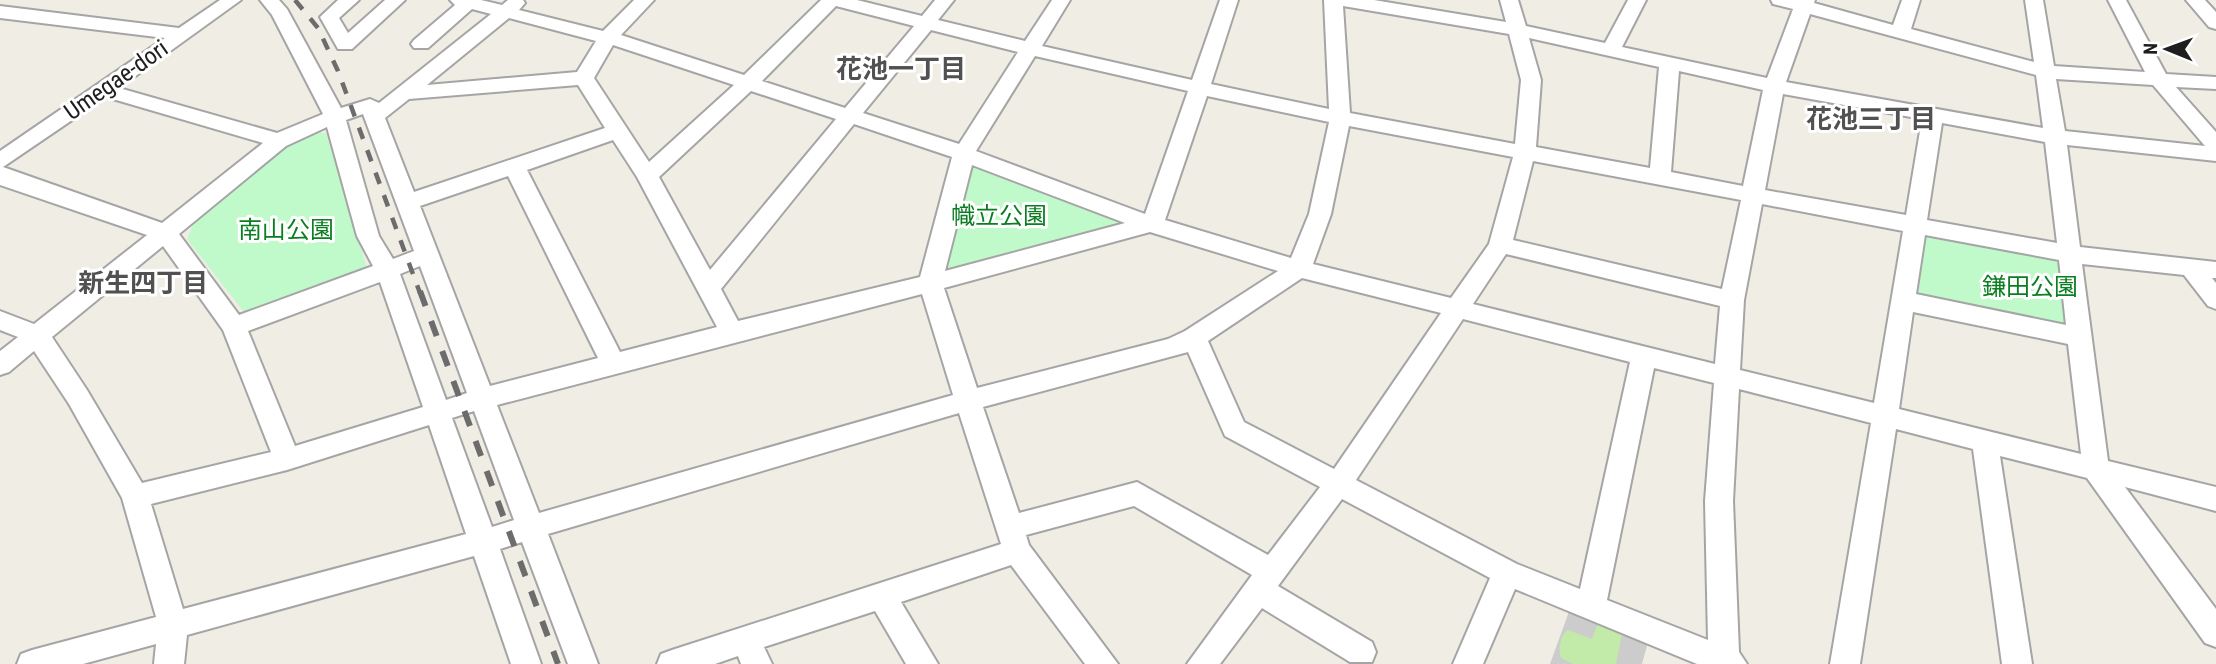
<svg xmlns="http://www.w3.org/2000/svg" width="2216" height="664" font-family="'Roboto Condensed','Noto Sans JP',sans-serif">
	<rect width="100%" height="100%" fill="#efede4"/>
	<!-- religious -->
	<path fill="#ccc" d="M1571,606L1649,638L1642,664H1550Z"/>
	<!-- grass -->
	<path fill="#c2eaa9" d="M1601,622L1622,634L1616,664H1573L1561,658C1558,649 1560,635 1568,630L1592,639L1598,623Z"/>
	<!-- park -->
	<path fill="#c0facb" d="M315,132L326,133L367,268L247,316L187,239L195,220L291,143Z
		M971,163L1112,216L1118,221V225L942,273Z
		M1922,233L2062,258L2067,329L1916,297Z"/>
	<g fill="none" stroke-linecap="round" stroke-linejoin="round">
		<!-- minor casing -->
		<g stroke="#a5a5a5" stroke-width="4">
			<path id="minor" d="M220,0H241L119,88L277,133L323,114L272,15L260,0H279L287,9L341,108L370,99L379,103L491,14L472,9L428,48H414L411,44L414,40L455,5L450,0H481L502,5L508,0H523L525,3L519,10L603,31L634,0H654L621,35L744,75L821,0H857L922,16L935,0H954L938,20L1025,41L1052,0H1070L1042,46L1192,80L1220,0H1238L1211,84L1329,109L1324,0H1374L1506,22L1500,0H1518L1526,26L1605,43L1628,0H1646L1622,47L1767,78L1793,9L1773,4L1771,0H1815L1814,3L1893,25L1902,0H1920L1911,29L2034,62L2025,0H2043L2054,66L2145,72L2108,0H2126L2166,74L2216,77V89L2176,87L2216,132V161L2067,145L2080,247L2216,262V278H2212L2216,283V309L2208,306L2184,275L2082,264L2108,461L2216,487V511L2125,487L2216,609V647L2205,643L2087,478L2000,456L2032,664H2002L1973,449L1896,429L1860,664H1830L1871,423L1739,389L1733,501L1739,652L1747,664H1697L1515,589L1483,664H1453L1490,578L1342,499L1278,586L1372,642L1376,652L1372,662H1350L1262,608L1220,664H1187L1252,575L1134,506L1026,535L1029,545L1118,664H1085L1011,565L901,602L938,664H906L875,611L764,647L772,664H741L738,656L715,664H657L661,654L672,650L1001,544L959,413L548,534L598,664H568L522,542L500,549L541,664H511L474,556L187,635L184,664H154L156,644L83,664H17L21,654L32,650L156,617L122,498L69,404L34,351L9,372L0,375V351L18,337L0,330V311L34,324L147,235L0,185V151L165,38L0,18V6L179,28ZM836,6L914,26L845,108L762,81ZM1343,6L1509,34L1521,80L1515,144L1350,113ZM1810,14L2036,75L2043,128L1786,82ZM509,18L596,41L577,72L427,85ZM931,30L1018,52L959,144L863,113ZM1529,38L1659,67L1650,168L1536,147L1541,80ZM613,45L734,85L649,162L594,78ZM1035,56L1188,91L1145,214L976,151ZM1679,71L1763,90L1743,186L1671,172ZM2056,79L2153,85L2205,146L2065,131ZM578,85L605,128L414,192L385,118L409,99ZM751,91L836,119L710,270L659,177ZM1783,94L1922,119L1906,215L1765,190ZM1207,96L1329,122L1309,214L1291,258L1165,220ZM106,97L263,143L162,223L3,167ZM363,114L414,251L393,259L379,236L346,120ZM1942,123L2045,142L2057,243L1927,220ZM854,124L952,157L920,277L738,321L721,289ZM1349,126L1513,157L1489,244L1451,298L1313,264L1331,214ZM327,127L357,236L373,266L239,315L179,234L286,146ZM613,140L637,177L717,327L620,352L527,170ZM1533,161L1741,200L1722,289L1513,240ZM972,165L1125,223L945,271ZM508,176L598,358L490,386L420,206ZM1762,204L1903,231L1874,403L1740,370L1744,300ZM1150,232L1278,271L1185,331L1168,339L977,388L944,288ZM1925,235L2059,260L2066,325L1916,294ZM163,246L223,330L271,452L142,483L87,390L52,337ZM1506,254L1720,306L1715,364L1473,304ZM420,266L467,393L446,400L400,274ZM1302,278L1441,313L1334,469L1244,422L1208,341ZM380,282L423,407L295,446L248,331ZM922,294L953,395L539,513L497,405ZM1913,312L2068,344L2081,454L1899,409ZM1463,319L1630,362L1580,589L1517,564L1356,480ZM1188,352L1225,436L1320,487L1268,555L1137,482L1019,513L983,407ZM1654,368L1714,383L1705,501L1708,640L1607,600ZM474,411L514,520L492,527L452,418ZM429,425L466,534L183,609L151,504L287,470Z
				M338,0H359L339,18L348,33L385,0H405L352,49H338L320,17Z
				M2186,0H2205L2216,12V29L2209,27Z"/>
		</g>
		<!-- minor -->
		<use href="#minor" fill="#fff" fill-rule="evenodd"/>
		<!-- rail-far1 -->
		<path stroke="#6c6c6c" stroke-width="4.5" stroke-dasharray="12 12" stroke-linecap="butt" d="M295,0L318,28L338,71L420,293"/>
		<!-- rail -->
		<path stroke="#6c6c6c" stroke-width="6" stroke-dasharray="16 16" stroke-linecap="butt" d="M420,291L558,664"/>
	</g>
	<g text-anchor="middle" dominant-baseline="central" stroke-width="6" stroke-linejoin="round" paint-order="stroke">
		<!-- street labels -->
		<g font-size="24" fill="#1e1e1e" stroke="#fff">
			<text transform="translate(116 80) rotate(-35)">Umegae-dori</text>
		</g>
		<!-- park labels -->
		<g font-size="24" fill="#0b7e21" stroke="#fff">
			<text x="999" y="216">幟立公園</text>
			<text x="286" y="230">南山公園</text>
			<text x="2030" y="287">鎌田公園</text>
		</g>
		<!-- neighbourhood labels -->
		<g font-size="26" font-weight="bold" fill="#515151" stroke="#fff">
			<text x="901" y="69">花池一丁目</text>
			<text x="1871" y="119">花池三丁目</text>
			<text x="143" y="283">新生四丁目</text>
		</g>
	</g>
	<!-- north arrow -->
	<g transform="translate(2167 49) rotate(271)" stroke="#ffffff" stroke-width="5" paint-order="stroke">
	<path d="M0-5L12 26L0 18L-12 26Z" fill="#1e1e1e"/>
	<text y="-10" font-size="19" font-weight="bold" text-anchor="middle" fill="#1e1e1e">N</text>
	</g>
</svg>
